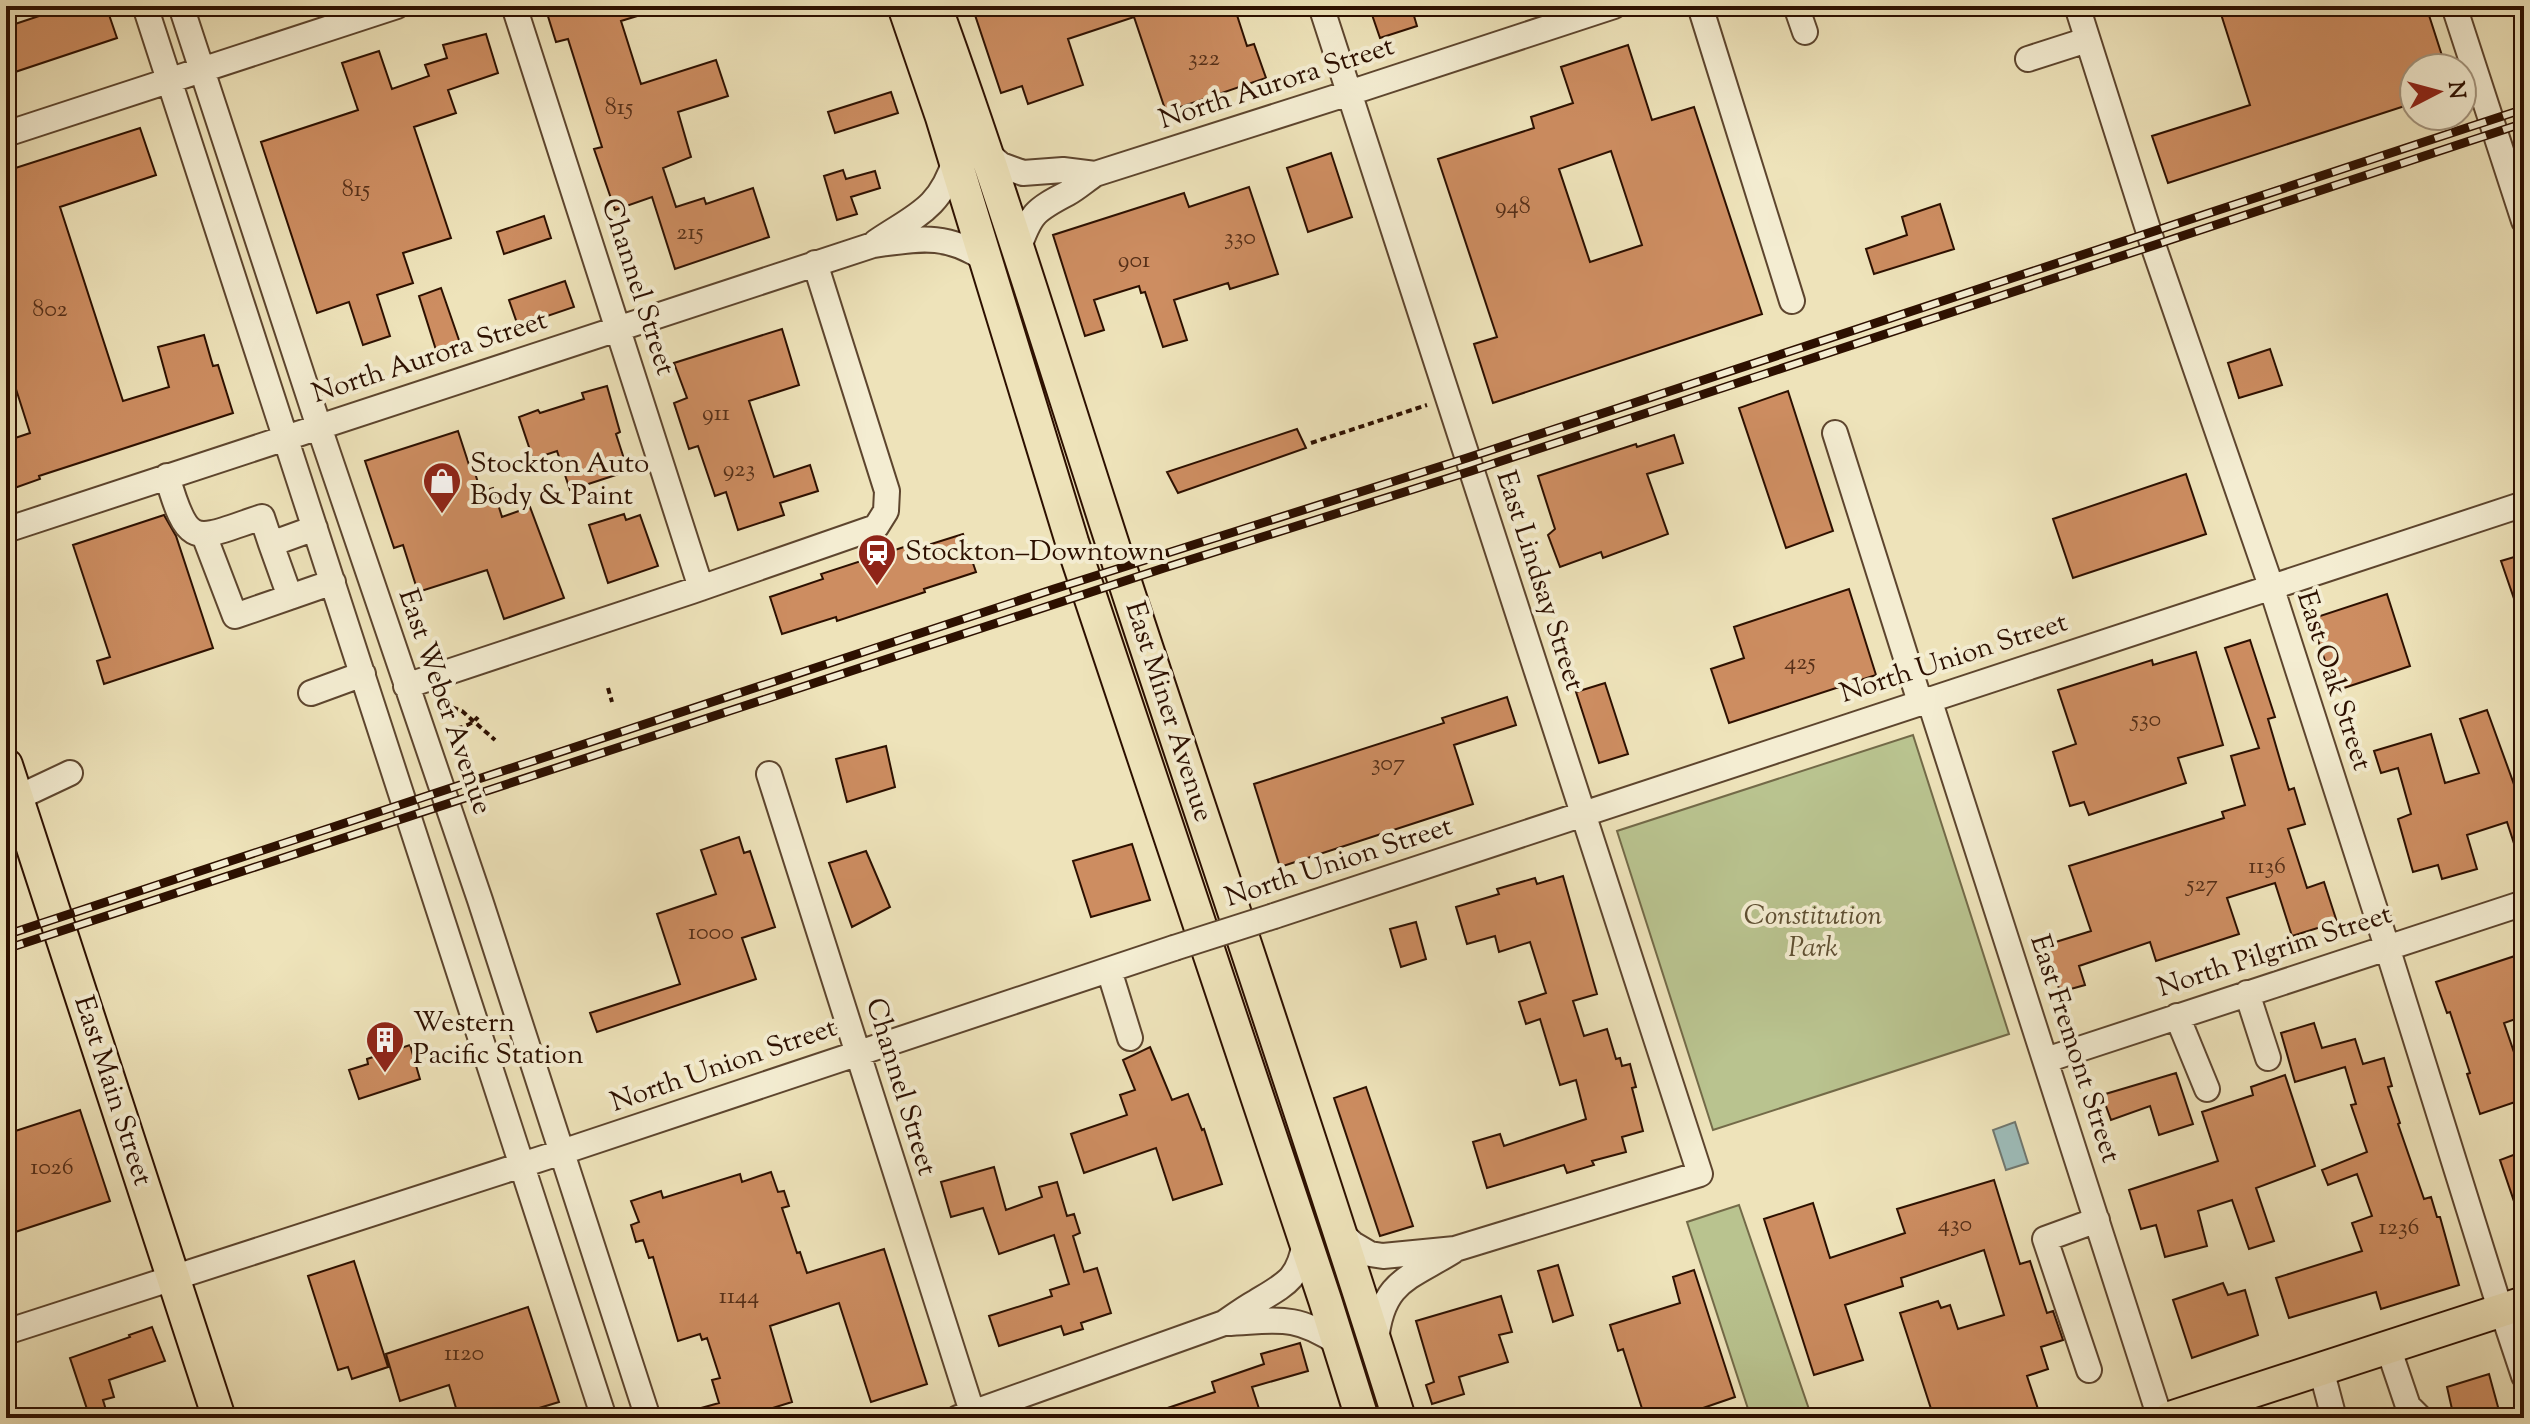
<svg xmlns="http://www.w3.org/2000/svg" width="2530" height="1424" font-family="'Sorts Mill Goudy',serif">
	<rect width="100%" height="100%" fill="#eee3ba"/>
	<filter id="stains"><feTurbulence type="fractalNoise" baseFrequency=".0025" numOctaves="4"/><feColorMatrix values="0 0 0 0 .2 0 0 0 0 .09 0 0 0 0 .02 0 0 0 .5 -.17"/></filter>
	<radialGradient id="worn" r=".72"><stop offset=".6" stop-color="#630" stop-opacity="0"/><stop offset="1" stop-color="#630" stop-opacity=".3"/></radialGradient>
	<!-- green -->
	<path fill="#b9c38f" stroke="#736a48" stroke-width="2" d="M1913,735L2009,1034L1713,1130L1617,831Z
		M1739,1205L1812,1418H1751L1687,1222Z"/>
	<!-- water -->
	<path fill="#9dbcb9" stroke="#70776f" stroke-width="2" d="M2015,1122L2028,1163L2006,1170L1993,1130Z"/>
	<!-- building -->
	<path fill="#cd8d61" stroke="#2d1000" stroke-width="2" fill-rule="evenodd" d="M69,6H106L117,38L6,75V27Z
		M560,6H657V10L621,21L641,84L716,60L728,96L678,112L691,157L663,168L676,207L704,198L706,204L753,188L769,237L675,269L652,197L615,210L594,149L602,147L568,39L556,42L546,10Z
		M972,6H1234L1247,46L1254,44L1266,78L1166,112L1134,17L1068,39L1083,85L1028,104L1022,86L1001,93Z
		M1369,6H1411L1417,26L1380,38Z
		M2240,6H2426L2446,68H2414V103L2168,183L2152,136L2250,105L2220,11Z
		M486,34L498,73L448,90L456,113L414,127L451,238L403,253L413,283L377,295L390,336L363,345L349,302L317,313L261,142L358,110L342,63L379,51L392,89L429,76L425,65L447,58L443,45Z
		M1628,45L1652,120L1694,107L1762,314L1493,403L1474,344L1497,337L1438,159L1534,128L1531,117L1573,103L1561,67ZM1611,151L1642,245L1590,262L1559,169Z
		M891,92L898,113L835,133L828,112Z
		M140,128L156,175L60,207L123,401L169,387L158,347L204,335L213,366L218,365L233,413L39,476L40,479L6,491V441L30,433L15,386L6,389V171Z
		M1331,153L1352,217L1308,232L1287,168Z
		M843,170L846,179L875,171L880,188L851,197L857,214L837,220L824,176Z
		M1249,187L1278,274L1230,289L1228,283L1174,300L1187,340L1163,347L1145,292L1141,293L1139,286L1094,300L1104,330L1085,336L1053,235L1184,193L1189,207Z
		M1940,204L1954,249L1874,274L1866,249L1907,235L1902,217Z
		M544,216L551,238L504,254L497,232Z
		M565,281L574,307L518,326L509,300Z
		M441,288L460,343L436,350L419,296Z
		M782,329L799,385L749,401L774,477L810,465L818,491L780,503L784,515L738,530L726,492L715,496L698,446L689,449L674,403L687,398L674,363Z
		M2270,349L2282,385L2239,398L2228,363Z
		M607,386L620,432L616,434L628,471L570,490L557,451L533,459L519,417L538,410L540,413L584,399L582,393Z
		M1788,391L1833,531L1786,548L1739,408Z
		M1297,429L1306,448L1178,493L1167,472Z
		M458,431L471,471L474,470L481,492L493,488L502,517L530,507L564,598L504,619L487,570L418,592L403,545L394,548L365,461Z
		M1674,435L1683,463L1647,474L1668,534L1603,558L1601,552L1560,567L1548,535L1555,529L1538,476L1636,444L1637,447Z
		M2186,474L2206,534L2073,578L2053,519Z
		M624,514L626,520L640,515L658,566L608,583L589,525Z
		M164,515L176,536L213,648L104,684L97,661L110,657L73,545Z
		M963,534L976,572L924,589L925,592L837,621L836,617L782,634L770,597L823,579L821,574L907,546L909,551Z
		M2524,554V619H2521L2501,561Z
		M1849,589L1876,675L1729,723L1711,669L1744,658L1734,627Z
		M2387,594L2410,666L2335,691L2313,625L2317,617Z
		M2250,640L2275,717L2268,719L2289,790L2294,788L2305,824L2288,829L2307,888L2324,882L2337,922L2292,936L2275,883L2227,898L2239,934L2156,961L2150,942L2079,966L2085,985L2060,992L2046,945L2091,931L2069,866L2224,818L2222,812L2245,805L2231,756L2259,748L2225,648Z
		M2196,652L2223,745L2178,758L2186,783L2089,815L2084,802L2070,806L2053,752L2076,744L2058,690L2152,660L2153,665Z
		M1605,683L1628,754L1599,763L1576,692Z
		M1507,697L1516,725L1454,745L1473,804L1280,867L1254,784L1444,723L1442,718Z
		M2487,710L2524,812V864L2521,865L2507,822L2467,835L2477,869L2442,879L2438,865L2413,872L2398,819L2411,814L2398,768L2381,773L2374,751L2431,734L2445,783L2479,773L2460,719Z
		M886,746L895,787L847,802L836,759Z
		M739,837L744,853L750,851L775,927L742,938L756,979L597,1032L590,1013L680,984L657,914L716,894L701,850Z
		M1132,844L1150,900L1091,917L1073,861Z
		M866,851L890,907L852,927L829,863Z
		M1563,876L1597,994L1573,1001L1584,1036L1607,1029L1616,1059L1620,1058L1622,1066L1630,1064L1636,1087L1632,1088L1643,1131L1622,1137L1626,1152L1592,1161L1594,1165L1567,1173L1564,1165L1487,1188L1473,1142L1500,1134L1504,1146L1586,1119L1576,1080L1560,1085L1540,1019L1526,1024L1519,1002L1546,993L1530,942L1499,952L1495,936L1467,944L1456,907L1499,894L1497,889L1535,878L1537,884Z
		M1416,922L1426,959L1401,967L1390,929Z
		M2524,953V1016L2504,1023L2516,1058L2520,1057L2524,1070V1099L2480,1114L2467,1074L2470,1073L2450,1012L2447,1013L2436,982Z
		M2314,1023L2322,1048L2355,1039L2363,1064L2384,1058L2392,1086L2388,1087L2400,1123L2398,1124L2424,1199L2431,1197L2437,1217H2440L2459,1285L2381,1309L2376,1292L2289,1318L2276,1278L2362,1251L2352,1223L2372,1216L2357,1174L2328,1185L2322,1170L2367,1152L2351,1105L2356,1104L2345,1067L2295,1082L2281,1033Z
		M410,1045L420,1079L359,1099L349,1070L368,1064L367,1059Z
		M1150,1047L1172,1100L1188,1094L1202,1130L1204,1129L1222,1184L1173,1200L1156,1148L1084,1173L1071,1134L1127,1115L1120,1095L1135,1090L1123,1060Z
		M2176,1073L2193,1124L2159,1135L2150,1106L2111,1120L2102,1095Z
		M2285,1075L2315,1166L2256,1188L2274,1241L2249,1249L2232,1200L2198,1211L2207,1246L2165,1257L2156,1225L2141,1229L2129,1190L2218,1161L2202,1112L2253,1095L2251,1087Z
		M1366,1087L1413,1226L1380,1236L1334,1098Z
		M80,1110L110,1201L6,1235V1134Z
		M2524,1151V1222H2521L2500,1160Z
		M994,1167L1006,1210L1042,1197L1039,1187L1057,1182L1067,1216L1074,1214L1080,1233L1073,1236L1084,1272L1097,1268L1111,1313L1081,1323L1083,1329L1064,1335L1061,1326L999,1346L989,1316L1052,1296L1050,1290L1069,1284L1054,1235L999,1254L983,1208L951,1217L941,1182Z
		M771,1172L778,1192L784,1191L789,1206L782,1208L797,1253L800,1252L807,1273L884,1249L927,1384L871,1402L839,1303L770,1326L792,1402L740,1418H683V1413L719,1403L712,1380L720,1378L707,1338L702,1340L700,1334L678,1341L653,1257L649,1258L643,1240L636,1242L631,1225L639,1222L631,1201L661,1191L663,1198L740,1174L742,1182Z
		M1994,1180L2020,1264L2030,1261L2047,1313L2053,1311L2063,1340L2041,1347L2048,1369L2027,1376L2041,1418H1934L1900,1313L1938,1301L1941,1308L1950,1305L1958,1329L2004,1315L1984,1250L1901,1278L1903,1286L1845,1305L1863,1360L1814,1375L1764,1219L1813,1203L1830,1258L1905,1233L1897,1209Z
		M354,1261L388,1367L352,1379L348,1367L338,1370L308,1276Z
		M1558,1265L1573,1315L1553,1322L1538,1271Z
		M1694,1270L1735,1397L1674,1418H1645L1623,1349L1618,1351L1610,1325L1680,1303L1673,1277Z
		M2223,1283L2228,1295L2245,1290L2258,1335L2192,1358L2173,1300Z
		M1501,1296L1512,1332L1499,1335L1508,1362L1459,1377L1464,1394L1432,1404L1426,1385L1434,1382L1416,1321Z
		M528,1307L559,1402L506,1418H459L449,1385L400,1401L386,1354Z
		M152,1327L165,1361L109,1380L114,1397L103,1400L106,1410L89,1415L70,1358L130,1337L129,1335Z
		M1300,1343L1308,1371L1252,1387L1262,1418H1148L1147,1415L1215,1392L1212,1382L1264,1364L1261,1354Z
		M2489,1374L2501,1418H2454L2447,1387Z"/>
	<g fill="none" stroke-linecap="round" stroke-linejoin="round">
		<!-- minor casing -->
		<g stroke="#5d452e" stroke-width="28">
			<path id="minor" d="M145,6L604,1418
				M181,6L319,427L480,900L648,1418
				M514,6L701,588
				M1321,6L1700,1174L1455,1249L1383,1256L1370,1254L1353,1244L1340,1232
				M1700,6L1792,301
				M1796,6L1805,32
				M2077,6L2153,245L2271,586L2387,947L2497,1299L2502,1310L2524,1376
				M2454,6L2524,221
				M2028,59L2087,40
				M6,134L397,6
				M986,152L1001,165L1023,173L1063,170L1095,174
				M876,242C916,215 940,209 955,160
				M1018,250C1030,214 1035,210 1068,193C1077,188 1086,180 1095,174L1349,93L1614,6
				M1835,433L1920,702
				M167,476C189,552 195,539 262,517L271,544L315,528
				M6,530L873,245C918,239 946,232 986,260
				M204,535L235,616L290,597
				M271,544L290,597L333,582
				M406,686L692,591L876,527L886,511L887,491L815,263
				M311,693L363,674
				M1929,699L2160,1418
				M769,774L974,1418
				M17,798L70,773
				M1274,916L2524,504
				M1109,970L1130,1038
				M2247,993L2268,1058
				M2177,1016L2207,1089
				M2046,1060L2524,903
				M1226,1323C1276,1321 1294,1313 1338,1343
				M6,1332L562,1152L1174,948
				M1376,1341C1382,1281 1408,1279 1453,1251
				M2388,1347L2408,1406L2420,1418
				M2321,1369L2334,1418
				M2089,1370L2045,1239L2097,1220
				M958,1418L1224,1323C1234,1316 1245,1308 1256,1302C1286,1284 1299,1279 1305,1242"/>
		</g>
		<!-- major casing -->
		<g stroke="#2d1000" stroke-width="36">
			<path id="major" d="M904,6L942,117L1072,542L1325,1300L1362,1418
				M935,6C1008,207 1069,413 1136,616C1224,883 1315,1149 1399,1418
				M6,765L219,1418
				M2170,1418L2524,1303"/>
		</g>
		<!-- path -->
		<path stroke="#2d1000" stroke-width="4" stroke-dasharray="6 4" stroke-linecap="butt" d="M1311,443L1427,405
			M608,688L612,702
			M443,704L462,711L495,740
			M447,730C458,728 470,727 478,717"/>
		<!-- minor -->
		<use href="#minor" stroke="#f4edd2" stroke-width="24"/>
		<!-- major -->
		<use href="#major" stroke="#eee3ba" stroke-width="32"/>
		<!-- rail casing -->
		<g stroke="#2d1000" stroke-width="9">
			<path id="rail" d="M6,935L1054,589L1467,458L2524,109
				M6,949L1164,568L1471,471L2524,123"/>
		</g>
		<!-- rail -->
		<use href="#rail" stroke="#f4edd2" stroke-width="6" stroke-dasharray="18" stroke-linecap="butt"/>
		<!-- minor-bridge casing -->
		<g stroke="#5d452e" stroke-width="28" stroke-linecap="butt">
			<path id="minor-bridge" d="M1174,948L1274,916"/>
		</g>
		<!-- minor-bridge -->
		<use href="#minor-bridge" stroke="#f4edd2" stroke-width="24"/>
	</g>
	<!-- icons -->
	<defs>
		<g id="shop-pin" transform="scale(2)"><path d="M0 17L-7.5 6A9.5 9.5 0 1 1 7.5 6Z" fill="#8f2418" stroke="#f4edd2"/><path d="M-5-2.5h2.3a2.7 3.5 0 0 1 5.4 0H5L5.5 6h-11ZM-1.5-2.5h3a1.5 2.3 0 0 0-3 0Z" fill="#fff"/></g>
		<g id="station-pin" transform="scale(2)"><path d="M0 17L-7.5 6A9.5 9.5 0 1 1 7.5 6Z" fill="#8f2418" stroke="#f4edd2"/><path d="M-3-6H3Q5-6 5-4V2Q5 4 3 4L4.5 6H3L1.5 4h-3L-3 6H-4.5L-3 4Q-5 4-5 2V-4Q-5-6-3-6ZM-3.5-4v3h7v-3ZM-3.5 1v1.5H-2V1ZM2 1v1.5H3.5V1Z" fill="#fff"/></g>
		<g id="building-pin" transform="scale(2)"><path d="M0 17L-7.5 6A9.5 9.5 0 1 1 7.5 6Z" fill="#8f2418" stroke="#f4edd2"/><path d="M-4-6H4V6H1V3H-1V6H-4ZM-2.5-4.3h1.7v1.8h-1.7ZM.8-4.3h1.7v1.8H.8ZM-2.5-1h1.7V.8h-1.7ZM.8-1h1.7V.8H.8Z" fill="#fff"/></g>
	</defs>
	<g fill-rule="evenodd">
		<use href="#shop-pin" x="442" y="481"/>
		<use href="#station-pin" x="877" y="553"/>
		<use href="#building-pin" x="385" y="1040"/>
	</g>
	<g text-anchor="middle" dominant-baseline="central" stroke-width="8" stroke-linejoin="round" paint-order="stroke">
		<!-- number labels -->
		<g font-size="24" fill="#552f18">
			<text x="1204" y="59">322</text>
			<text x="619" y="108">815</text>
			<text x="356" y="190">815</text>
			<text x="1513" y="207">948</text>
			<text x="690" y="233">215</text>
			<text x="1240" y="238">330</text>
			<text x="1134" y="261">901</text>
			<text x="50" y="310">802</text>
			<text x="716" y="414">911</text>
			<text x="739" y="470">923</text>
			<text x="1800" y="663">425</text>
			<text x="2146" y="720">530</text>
			<text x="1388" y="764">307</text>
			<text x="2267" y="867">1136</text>
			<text x="2202" y="885">527</text>
			<text x="711" y="933">1000</text>
			<text x="52" y="1168">1026</text>
			<text x="1955" y="1225">430</text>
			<text x="2399" y="1228">1236</text>
			<text x="739" y="1297">1144</text>
			<text x="464" y="1354">1120</text>
		</g>
		<!-- street labels -->
		<g font-size="28" fill="#2d1000" stroke="#f4edd2">
			<text transform="translate(1277 84) rotate(-18)">North Aurora Street</text>
			<text transform="translate(637 287) rotate(72)">Channel Street</text>
			<text transform="translate(430 358) rotate(-18)">North Aurora Street</text>
			<text transform="translate(1539 581) rotate(72)">East Lindsay Street</text>
			<text transform="translate(1954 659) rotate(-18)">North Union Street</text>
			<text transform="translate(2333 681) rotate(72)">East Oak Street</text>
			<text transform="translate(444 702) rotate(71)">East Weber Avenue</text>
			<text transform="translate(1168 712) rotate(72)">East Miner Avenue</text>
			<text transform="translate(1339 863) rotate(-18)">North Union Street</text>
			<text transform="translate(2275 952) rotate(-18)">North Pilgrim Street</text>
			<text transform="translate(2074 1049) rotate(72)">East Fremont Street</text>
			<text transform="translate(724 1066) rotate(-19)">North Union Street</text>
			<text transform="translate(900 1087) rotate(73)">Channel Street</text>
			<text transform="translate(112 1091) rotate(72)">East Main Street</text>
		</g>
		<!-- poi labels -->
		<g font-size="28" fill="#2d1000" stroke="#f4edd2" text-anchor="start">
			<text x="470" y="465">Stockton Auto<tspan x="470" dy="32">Body &amp; Paint</tspan></text>
			<text x="905" y="553">Stockton–Downtown</text>
			<text x="413" y="1024">Western<tspan x="413" dy="32">Pacific Station</tspan></text>
		</g>
		<!-- park labels -->
		<g font-size="28" font-style="italic" fill="#5e4f32" stroke="#f4edd2">
			<text x="1813" y="917">Constitution<tspan x="1813" dy="32">Park</tspan></text>
		</g>
	</g>
	<!-- margin -->
	<rect width="2530" height="1424" fill="none" stroke="#eee3ba" stroke-width="32"/>
	<rect x="8" y="8" width="2514" height="1408" fill="none" stroke="#2d1000" stroke-width="4"/>
	<rect x="16" y="16" width="2498" height="1392" fill="none" stroke="#2d1000" stroke-width="2"/>
	<!-- north arrow -->
	<g transform="translate(2438 92) rotate(84)"><circle r="38" fill="#f4edd2" stroke="#a4957e" stroke-width="2"/>
	<path d="M0-6L14 30L0 20L-14 30Z" fill="#8f2418"/>
	<text y="-12" font-size="22" font-weight="bold" text-anchor="middle" fill="#2d1000">N</text>
	</g>
	<rect width="100%" height="100%" filter="url(#stains)"/>
	<rect width="100%" height="100%" fill="url(#worn)"/>
</svg>
